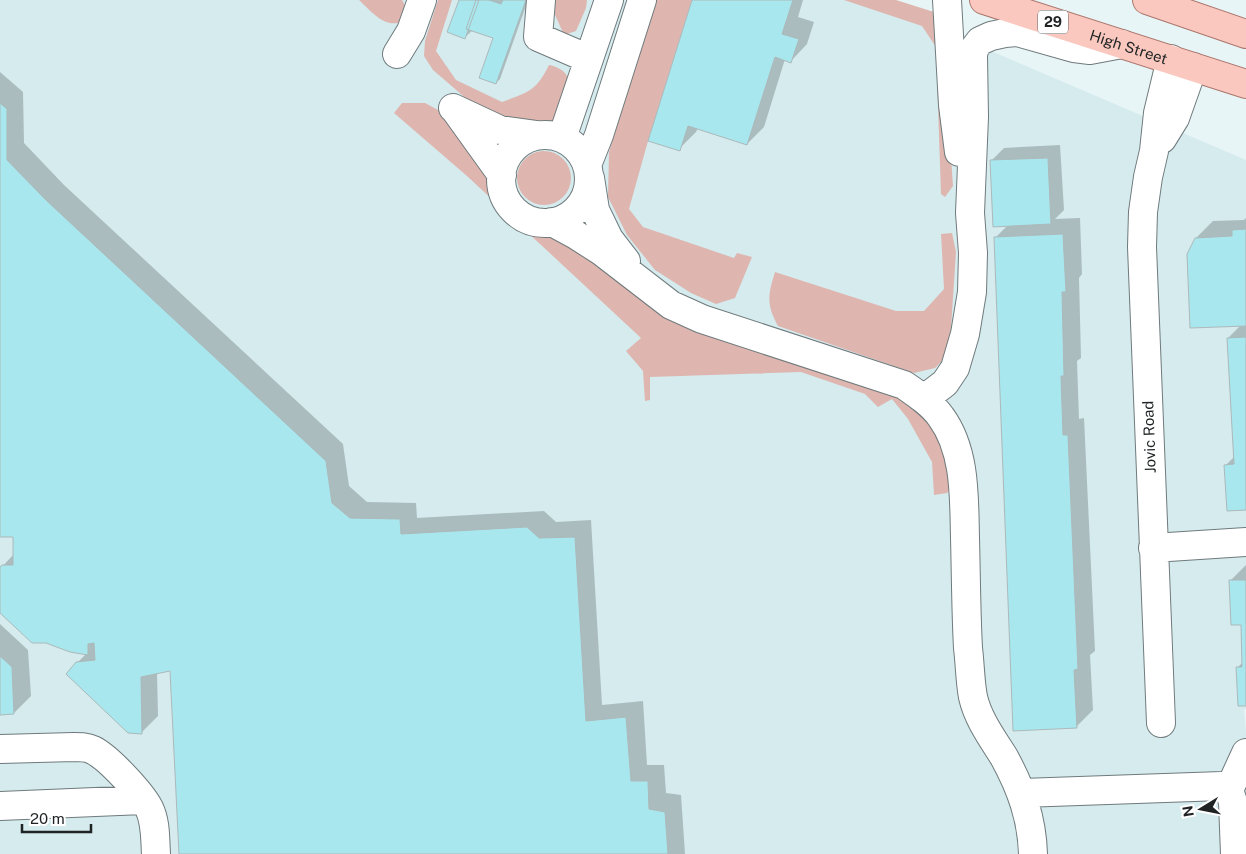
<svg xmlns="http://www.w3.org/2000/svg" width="1246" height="854" font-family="'Public Sans',sans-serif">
	<rect width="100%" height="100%" fill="#e8f5f6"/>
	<!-- built -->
	<path fill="#d5ebee" d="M0,0H852L935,27L1246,160V709H1244L1246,733V854H0Z"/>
	<!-- green -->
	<path fill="#deb6af" d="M359,0H402C408,8 403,16 398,23C382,26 370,10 359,0Z
		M438,0H452L436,51L456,80L502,102C529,92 536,91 549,65C568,69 569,79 575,96L549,134L497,125L433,70L424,56L425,41Z
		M553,0H587L586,8L576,31L564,35L552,8Z
		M656,0H692L648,141L629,209L643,227L734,258L737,253L752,257L735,298L716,304L691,293L655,270L627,235L608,197L609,152Z
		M844,0H896L934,12L942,30L953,186L945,197L941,194L936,47L922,26Z
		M402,103H425L453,118L482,158L492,193L510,212L529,229L549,234L567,232L639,294L924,399L952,468L950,489L947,493L934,495L932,462L908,419L892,399L878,407L865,394L801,372L650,377V400L645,401L643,371L626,351L641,338L467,176L394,113Z
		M517 178a27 27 0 1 1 54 0a27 27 0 1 1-54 0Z
		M952,233L956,252L951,328L945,358L935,368L914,373L778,326C766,304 768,295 775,272L896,311H924L944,289L941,234Z"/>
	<!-- shadow -->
	<path fill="#0003" d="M460,0H528L500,79L496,83L494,37L473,30L465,37Z
		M694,0H803L798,17L814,22L807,44L791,61L785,59L764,127L747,144L698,128L696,132L679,149Z
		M0,72L23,92L24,143L64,185L343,444L349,486L367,502L416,503L417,518L544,511L556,522L591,520L602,705L643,701L647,765H664L666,793L681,795L685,854H180L171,670L157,672L158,716L141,733L77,663L86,654L0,611V569L14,554V535L0,536Z
		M1060,145L1064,210L1055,219L1080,218L1082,274L1079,278L1081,358L1077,361L1079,419L1084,418L1095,651L1090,655L1093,710L1076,727L995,238L1008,225L991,161L1004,148Z
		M1246,218V509L1226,465L1235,456L1228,338L1241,325L1196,238L1213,221L1244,220Z
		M1246,565V705L1237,668L1243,662L1242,623L1230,581Z
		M0,624L28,650L31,696L14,713L0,714Z"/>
	<!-- building -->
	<path fill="#a8e7ee" stroke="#acb9ba" d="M459,0H479L465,39L447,32Z
		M476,0H489L501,4L503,0H526L496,84L479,78L493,38L466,29Z
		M692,0H793L782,34L799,39L791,63L775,57L747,145L688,126L680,151L648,141Z
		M0,103L7,109V160L47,201L326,461L332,503L350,518L400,519L401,534L527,527L539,538L575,537L586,721L626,717L631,781H648L649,809L665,812L668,854H179L170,671L141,677L142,734L128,733L66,674L76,662L95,660L94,643L88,644V655L70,652L46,643H32L0,613V567L2,565H13V537H0Z
		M1048,158L1051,224L993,227L990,160Z
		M1246,229V326L1190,328L1187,254L1195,238L1232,236V230Z
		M1063,234L1066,292H1062L1064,376H1061L1063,435H1068L1078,669L1074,670L1077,728L1013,731L994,237Z
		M1246,337V510L1227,511L1224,465L1234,464L1227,338Z
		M1229,580H1246V706H1238L1236,667H1242L1241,625H1231Z
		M0,656L12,667L14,714L0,715Z"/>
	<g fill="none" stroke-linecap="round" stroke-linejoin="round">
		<!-- minor casing -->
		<g stroke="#6f7a7c" stroke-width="30">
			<path id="minor" d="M541,0L538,37L589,59
				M947,0L953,105L959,152
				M397,54L411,31L422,0
				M453,108L500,130L537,135
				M456,111L502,175
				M501 179a44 44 0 1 1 88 0a44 44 0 1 1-88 0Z
				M562,138L609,0
				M1162,139L1175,118L1193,67
				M587,165L599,135L642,0
				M590,178L595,210L609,239L626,261
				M552,222L576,235L601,251L671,305L702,319L904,385C917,394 932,404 941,417C966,451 964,498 965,538C966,574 966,611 968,648C970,664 970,681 973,697C978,719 992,738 1004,757C1021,788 1032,818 1033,854
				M924,399L945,383L955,368L965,334L972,292L973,253L970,213L974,117L973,56L974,49L980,41L991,36L1005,33L1017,32L1074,48L1090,50L1122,44
				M1153,548L1246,542
				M1161,723L1142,247L1143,212L1148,177L1154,151L1158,113L1171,59
				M0,749L74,747C81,747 87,747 93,750C109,758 141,793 149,808C156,822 155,839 156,854
				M1229,790L1246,753
				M1022,793L1222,786L1229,790L1233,802L1235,854
				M0,806L143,800"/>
		</g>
		<!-- major casing -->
		<g stroke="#ab766d" stroke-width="30">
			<g id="major">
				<path id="s1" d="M984,0L1246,84"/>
				<path d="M1147,0L1246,34"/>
			</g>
		</g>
		<!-- minor -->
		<use href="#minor" stroke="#fff" stroke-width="28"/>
		<!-- major -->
		<use href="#major" stroke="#fac8bf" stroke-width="28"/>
	</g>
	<g text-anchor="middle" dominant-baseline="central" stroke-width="4" stroke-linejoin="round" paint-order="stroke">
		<!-- shield labels -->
		<rect fill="#fff" stroke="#626566" stroke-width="1" x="1038" y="10.5" width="30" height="23" rx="4"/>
		<g font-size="14" font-weight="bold" fill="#1f2324">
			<text x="1053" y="22">29</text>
		</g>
		<!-- street labels -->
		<g font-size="15" fill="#1f2324" stroke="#fff">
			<text stroke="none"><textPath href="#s1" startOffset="152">High Street</textPath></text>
			<text transform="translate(1149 437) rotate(-92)">Jovic Road</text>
		</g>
	</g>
	<!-- north arrow -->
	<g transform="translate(1201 809) rotate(260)" stroke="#ffffff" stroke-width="4" paint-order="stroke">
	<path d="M0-4L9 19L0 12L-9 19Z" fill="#1f2324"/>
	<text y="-8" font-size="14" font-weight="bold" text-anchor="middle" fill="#1f2324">N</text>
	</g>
	<!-- scale -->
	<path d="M22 824v8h69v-8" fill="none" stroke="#1f2324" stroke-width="2.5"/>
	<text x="30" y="824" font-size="15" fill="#1f2324" stroke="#ffffff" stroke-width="4" paint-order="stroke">20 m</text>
</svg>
